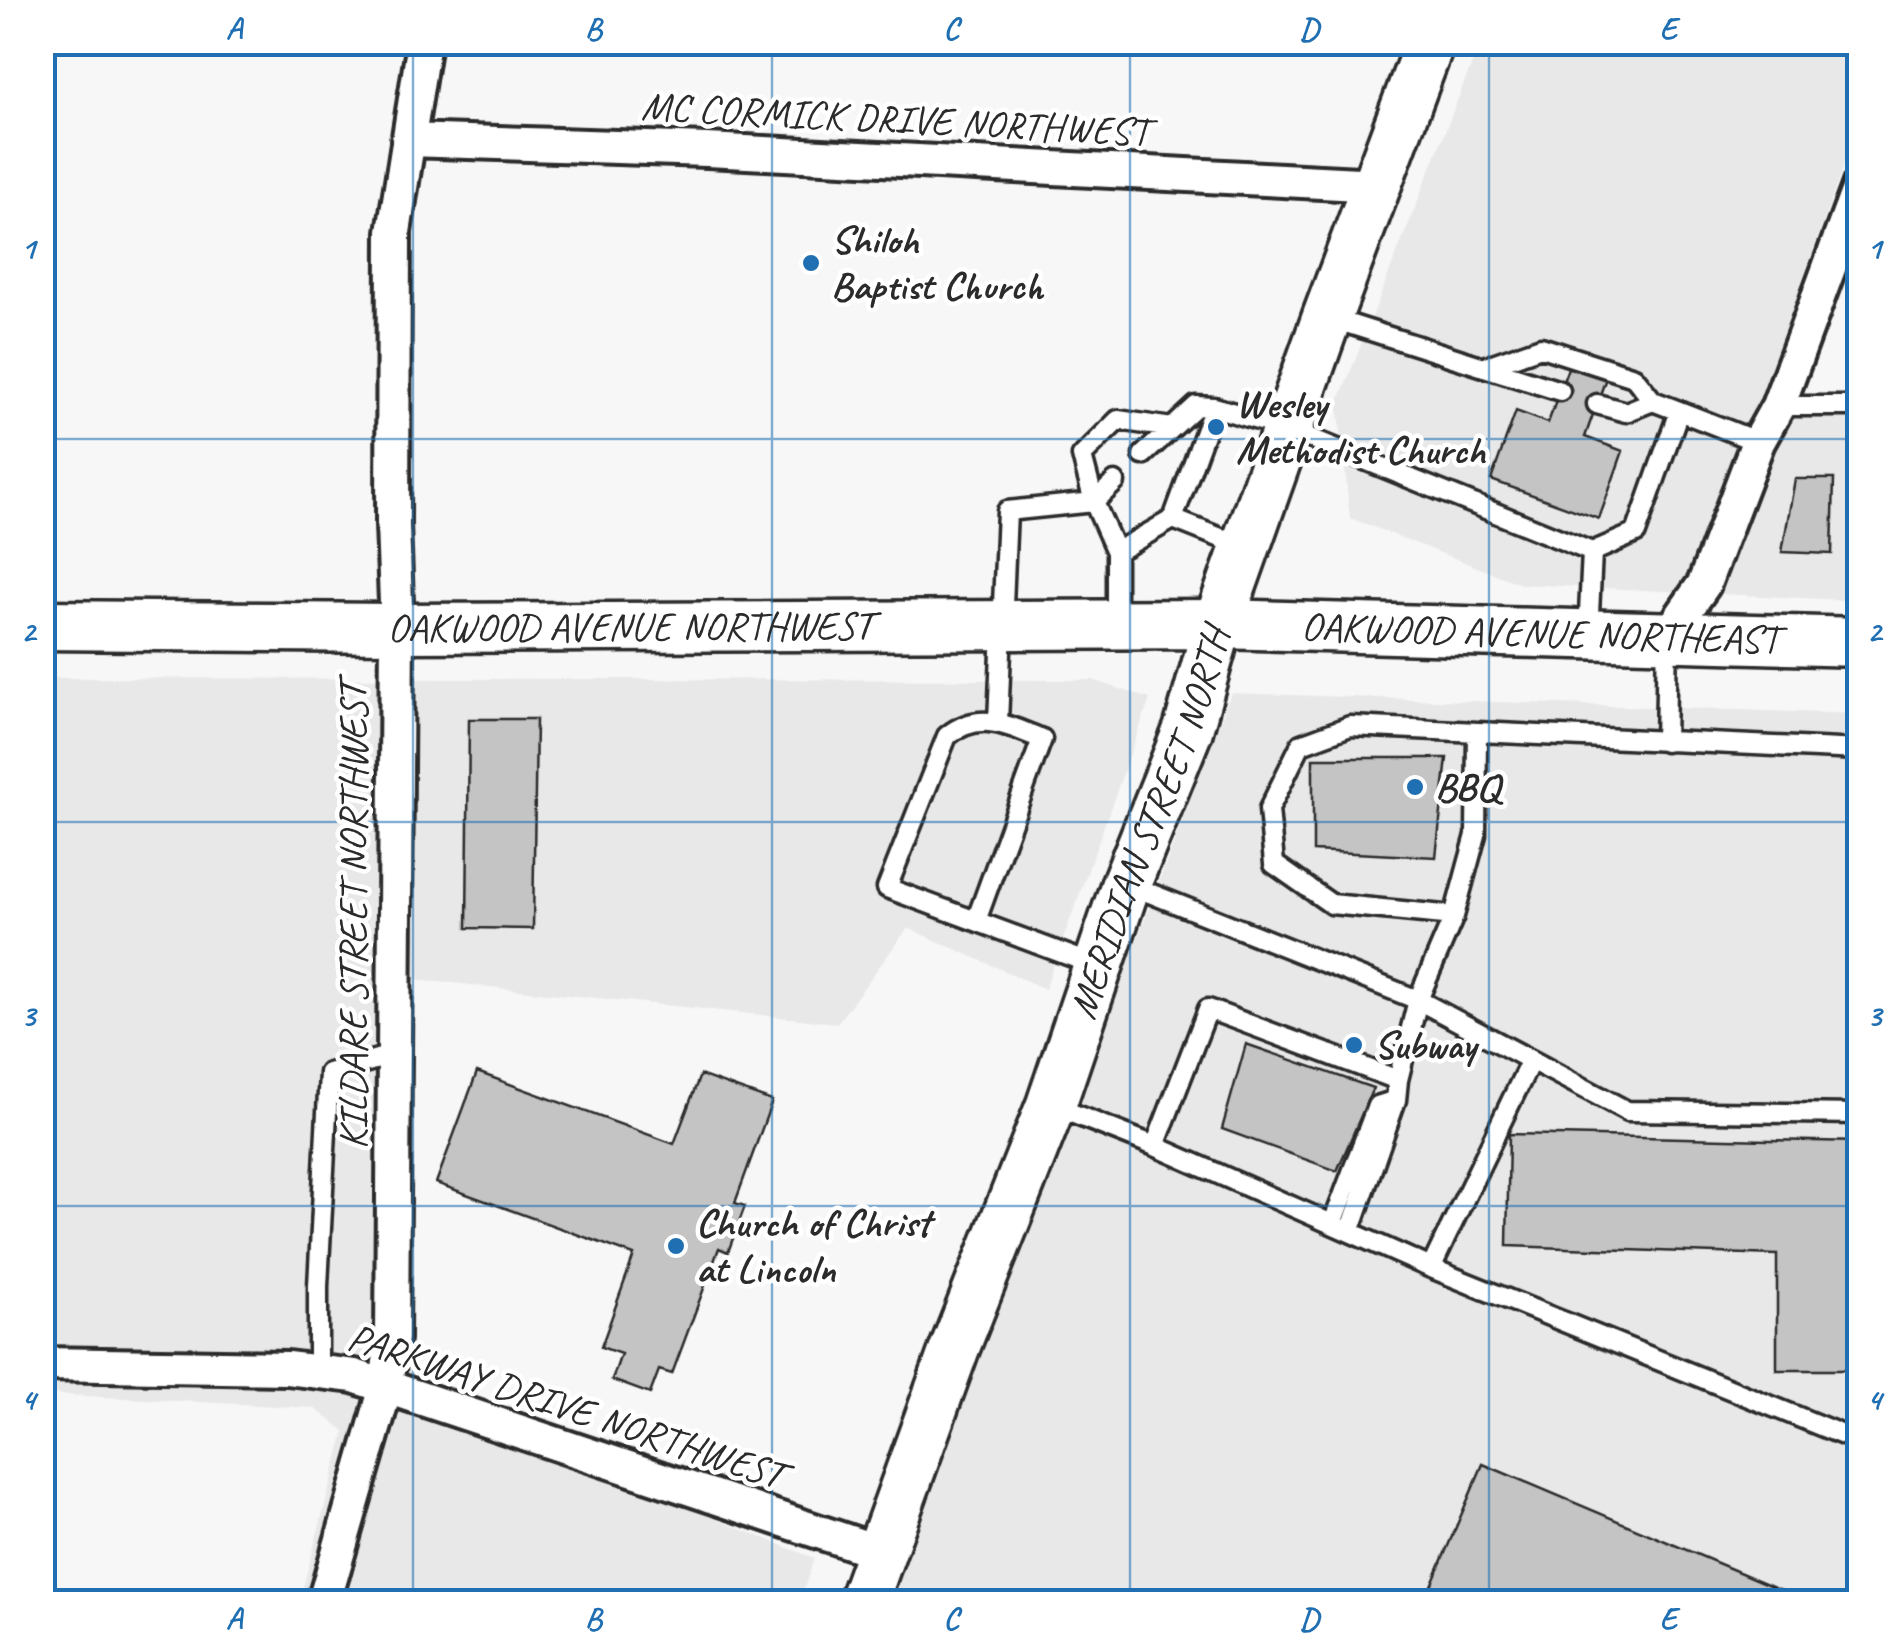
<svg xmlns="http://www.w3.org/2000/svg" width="1902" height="1645" font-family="Caveat,sans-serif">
	<rect width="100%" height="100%" fill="#f7f7f7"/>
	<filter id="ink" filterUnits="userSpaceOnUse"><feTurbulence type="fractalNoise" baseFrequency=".01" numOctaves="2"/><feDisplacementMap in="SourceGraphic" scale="20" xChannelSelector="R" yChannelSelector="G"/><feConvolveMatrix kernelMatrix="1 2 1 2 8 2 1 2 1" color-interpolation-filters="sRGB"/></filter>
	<g filter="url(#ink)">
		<!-- built -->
		<path fill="#e8e8e8" d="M1480,43H1859V122L1757,408L1859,411V601L1521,584L1350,518L1338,403Z
			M43,678L1093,680L1150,699L1045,989L908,928L837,1023L404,978L382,1387L814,1558L800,1602H299L345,1431L314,1408L45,1394L43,1602L42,1317L53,1193L42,1192Z
			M1231,693L1859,714V1602H884Z"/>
		<!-- building -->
		<path fill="#c4c4c4" stroke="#2b2b2b" stroke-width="2.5" d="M1569,365L1606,378L1585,437L1623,451L1599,519L1491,480L1516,411L1548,423Z
			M1795,479H1834L1832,554L1782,552Z
			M469,719H536L533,929L467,928Z
			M1313,758H1447L1436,857L1313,851Z
			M1246,1044L1373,1088L1337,1171L1222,1129Z
			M477,1072L674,1144L700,1075L772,1101L735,1203L745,1206L728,1252L719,1248L672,1374L659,1370L650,1394L612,1380L621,1354L601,1347L634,1255L436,1183Z
			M1509,1134L1860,1142V1370H1777V1255L1507,1246Z
			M1483,1464L1786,1592L1781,1602H1424Z"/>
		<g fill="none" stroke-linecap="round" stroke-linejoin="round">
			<!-- lane casing -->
			<g stroke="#2b2b2b" stroke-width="25">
				<path id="lane" d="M1327,317L1484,367L1541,347L1634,377L1653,401L1679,411
					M1484,367L1560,391
					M1597,404L1626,412L1653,401
					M1778,406H1860
					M1143,455L1196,406L1214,407
					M1115,482L1094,502L1082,456L1118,420L1172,428
					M1173,519L1214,407L1288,429L1592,552L1588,634
					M1116,552L1173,519L1241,546
					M1592,552L1636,533L1679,411L1758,442
					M998,722L1007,511L1094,502L1116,552V623
					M1665,742L1667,637
					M1127,884L1418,1000L1627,1111L1860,1114
					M1454,916L1331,904L1274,864L1269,809L1301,744L1350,726L1860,750
					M976,921L1042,739C1006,725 980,710 947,736L887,888L1097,966
					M1398,1080L1418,1000L1454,916L1476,835L1477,734
					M1051,1105L1155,1146L1350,1232L1396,1100L1398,1080L1208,1009L1155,1146
					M1333,1223L1377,1106L1396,1100
					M1350,1232L1431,1268L1531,1060
					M1431,1268L1860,1442
					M318,1371V1286L329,1073L395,1054"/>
			</g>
			<!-- street casing -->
			<g stroke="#2b2b2b" stroke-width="40">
				<path id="street" d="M408,140L707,150L1378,185
					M1667,637L1704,584L1758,442L1778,406L1860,184
					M42,1364L287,1368L354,1376L879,1552
					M324,1602L386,1387L392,1338L397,628L393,525L394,232L424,42"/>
			</g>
			<!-- secondary casing -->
			<g stroke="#2b2b2b" stroke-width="55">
				<g id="secondary">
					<path id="s1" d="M42,625L397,628L1218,624L1860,642"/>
					<path id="s2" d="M863,1602L954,1350L1051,1105L1126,884L1188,730L1218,624L1327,317L1430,42"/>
				</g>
			</g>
			<!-- lane -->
			<use href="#lane" stroke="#fff" stroke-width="18"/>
			<!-- street -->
			<use href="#street" stroke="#fff" stroke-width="32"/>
			<!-- secondary -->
			<use href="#secondary" stroke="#fff" stroke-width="48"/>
		</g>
	</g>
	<!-- grid -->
	<path fill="none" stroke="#1f6fb2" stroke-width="2.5" stroke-opacity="0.55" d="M413,42V1602M772,42V1602M1130,42V1602M1489,42V1602M42,439H1860M42,822H1860M42,1206H1860"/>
	<!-- markers -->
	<g fill="#1f6fb2" stroke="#fff" stroke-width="4">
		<circle cx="811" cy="263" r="10"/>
		<circle cx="1216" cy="427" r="10"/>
		<circle cx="1415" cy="787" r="10"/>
		<circle cx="1354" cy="1045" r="10"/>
		<circle cx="676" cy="1246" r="10"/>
	</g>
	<g text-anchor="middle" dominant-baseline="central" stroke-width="9" stroke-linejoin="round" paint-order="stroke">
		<!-- street labels -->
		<g font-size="40" fill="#2b2b2b" stroke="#fff">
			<text transform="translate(895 119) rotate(3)">MC CORMICK DRIVE NORTHWEST</text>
			<text stroke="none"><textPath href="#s1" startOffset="588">OAKWOOD AVENUE NORTHWEST</textPath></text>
			<text stroke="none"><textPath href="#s1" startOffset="1498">OAKWOOD AVENUE NORTHEAST</textPath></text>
			<text stroke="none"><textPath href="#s2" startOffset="830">MERIDIAN STREET NORTH</textPath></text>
			<text transform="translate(353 916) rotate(-90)">KILDARE STREET NORTHWEST</text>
			<text transform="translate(566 1406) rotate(18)">PARKWAY DRIVE NORTHWEST</text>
		</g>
		<!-- poi labels -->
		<g font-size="40" font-weight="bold" fill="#2b2b2b" stroke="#fff" text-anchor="start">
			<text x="831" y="240">Shiloh<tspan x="831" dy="46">Baptist Church</tspan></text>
			<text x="1236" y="404">Wesley<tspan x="1236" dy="46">Methodist Church</tspan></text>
			<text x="1435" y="787">BBQ</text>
			<text x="1374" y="1045">Subway</text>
			<text x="696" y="1223">Church of Christ<tspan x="696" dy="46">at Lincoln</tspan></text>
		</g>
	</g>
	<!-- margin -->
	<rect width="1902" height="1645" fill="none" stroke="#fff" stroke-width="110"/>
	<rect x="55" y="55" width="1792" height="1535" fill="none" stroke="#1f6fb2" stroke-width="4"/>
	<g font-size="32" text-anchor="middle" font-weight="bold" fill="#1f6fb2">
		<text x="234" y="39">A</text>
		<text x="593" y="39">B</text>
		<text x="951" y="39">C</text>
		<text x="1309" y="39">D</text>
		<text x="1668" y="39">E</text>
		<text x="28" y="258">1</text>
		<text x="1874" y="258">1</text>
		<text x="28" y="642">2</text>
		<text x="1874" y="642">2</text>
		<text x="28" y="1026">3</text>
		<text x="1874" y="1026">3</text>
		<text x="28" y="1410">4</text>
		<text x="1874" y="1410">4</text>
		<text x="234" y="1629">A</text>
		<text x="593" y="1629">B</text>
		<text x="951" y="1629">C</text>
		<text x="1309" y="1629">D</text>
		<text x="1668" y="1629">E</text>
	</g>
</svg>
